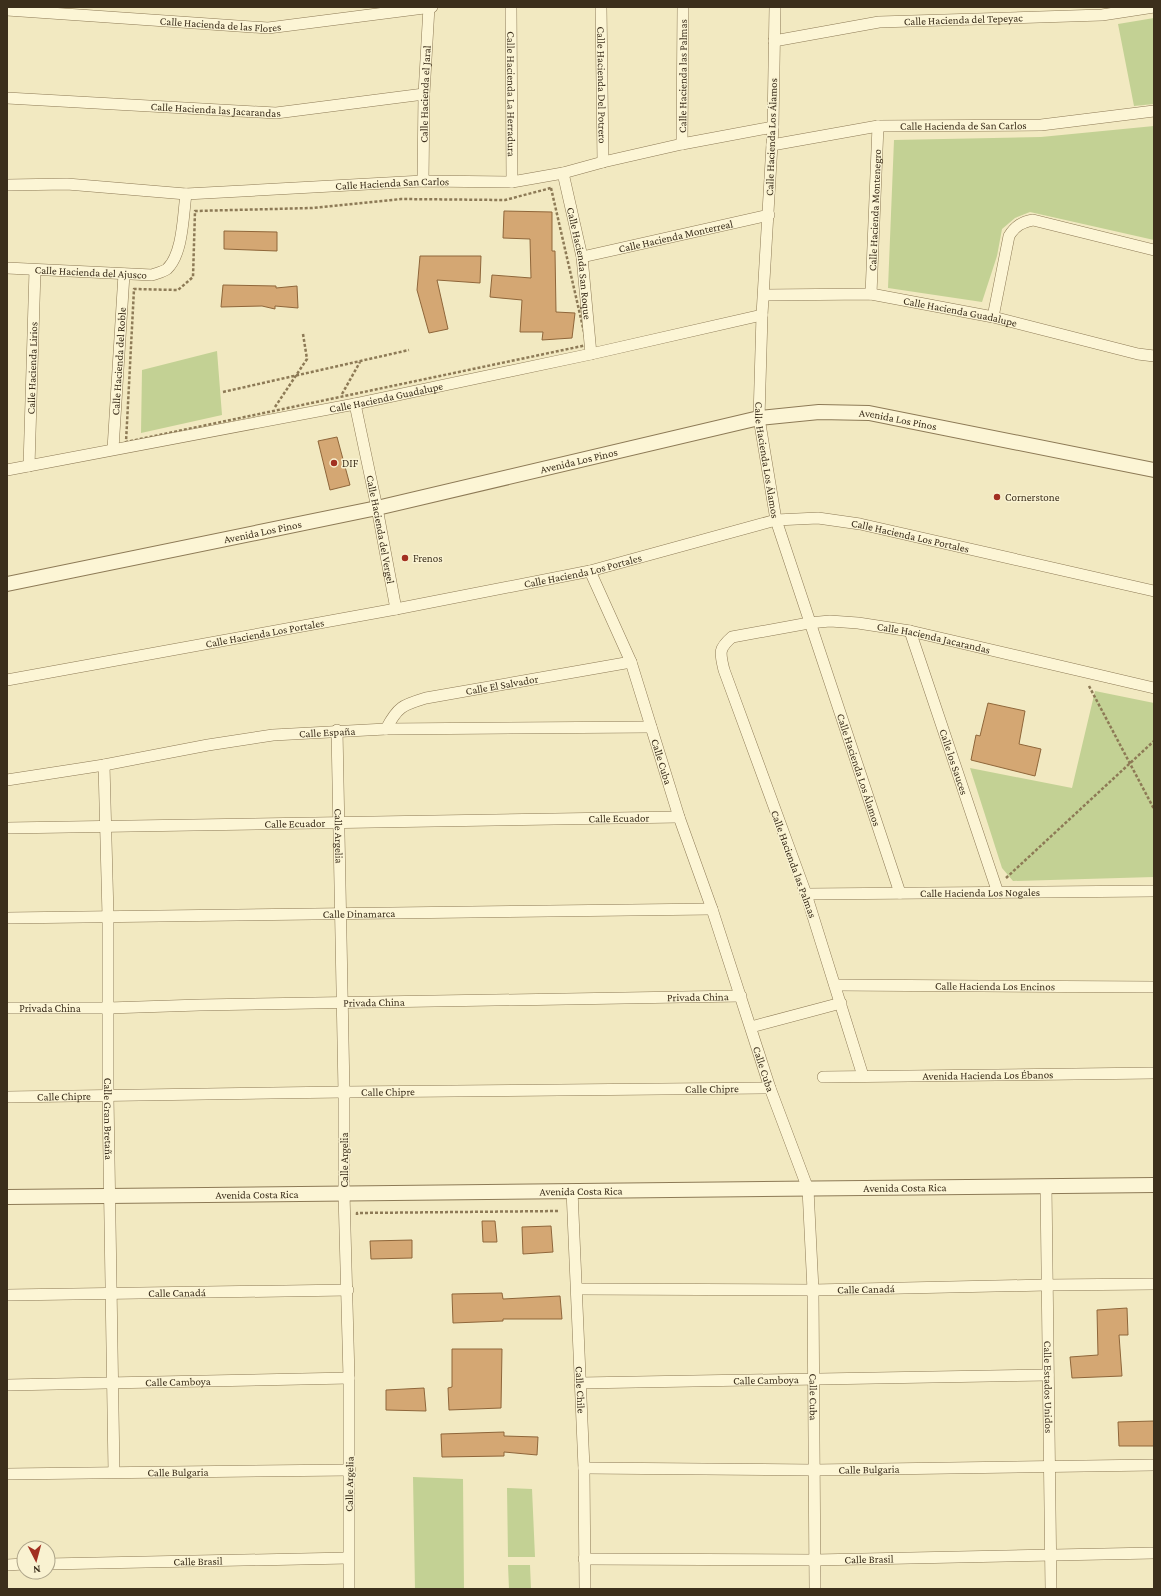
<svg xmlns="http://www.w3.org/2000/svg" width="1161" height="1596" font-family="'Crimson Pro',serif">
	<rect width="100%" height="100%" fill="#f2e9c1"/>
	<!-- green -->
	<path fill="#c3d194" d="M1154,18V104L1134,106L1118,24Z
		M1154,126V240L1030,212L1015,218L1002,229L997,256L982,302L888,288L894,140L1041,137Z
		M217,351L222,415L141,433L142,370Z
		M1095,691L1154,703V877L1013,881L1002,868L970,768L1072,788Z
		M413,1477L463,1479L464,1589H415Z
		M507,1488L532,1489L535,1557H508Z
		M508,1565H530L531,1589H509Z"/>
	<!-- building -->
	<path fill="#d4a773" stroke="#8f663a" d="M504,211L552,212V251H555L556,312L575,313L572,338L542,340L543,332H520L522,300L490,297L492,275L531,278L530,239L503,238Z
		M224,231L277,232V251L224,249Z
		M420,256H481L480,283L437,280L448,329L429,333L417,290Z
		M223,285L276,286V288L297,286L298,308L275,306V309L262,306L221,307Z
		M337,437L350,485L330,490L318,441Z
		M988,703L1025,711L1019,744L1041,749L1035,776L971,760L976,735L980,736Z
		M482,1221H495L497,1242H483Z
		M551,1226L553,1252L523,1254L522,1227Z
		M412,1240V1258L371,1259L370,1241Z
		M502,1293L503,1299L560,1296L562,1319H503V1321L453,1323L452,1294Z
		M1127,1308L1128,1335H1119L1122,1376L1072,1378L1070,1357L1098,1355L1097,1310Z
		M452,1349H502L501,1408L449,1410L448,1388L452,1387Z
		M424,1388L426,1411L386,1410V1390Z
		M1154,1421V1446H1119L1118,1422Z
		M504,1432V1436L538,1437L537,1455L504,1452V1456L442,1457L441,1434Z"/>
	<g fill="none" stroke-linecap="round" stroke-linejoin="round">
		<!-- minor casing -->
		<g stroke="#8d7a56" stroke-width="12">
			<g id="minor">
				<path id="s1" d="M511,7L512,182"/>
				<path id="s2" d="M601,7L603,162"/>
				<path id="s3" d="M775,7L773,127L762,315L759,418L776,520L900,893"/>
				<path id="s4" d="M7,10L268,28L432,7"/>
				<path id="s5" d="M774,41L879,22L1102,15L1154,7"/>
				<path id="s6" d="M7,98L276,113L424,94"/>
				<path id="s7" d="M682,144L683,7"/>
				<path id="s8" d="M772,145L878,126L1041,125L1154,111"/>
				<path id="s9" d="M563,173L582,257L591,354"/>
				<path id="s10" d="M423,181L424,94L429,7"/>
				<path id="s11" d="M7,185L67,184L186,194L423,181L512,182L563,173L603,162L682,144L773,127"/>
				<path id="s12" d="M582,257L769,215"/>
				<path id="s13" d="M7,268L152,275C157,273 163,272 167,269C183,254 183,216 186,194"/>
				<path id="s14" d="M871,294L878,126"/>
				<path id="s15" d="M764,295L871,294L993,317L1138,354L1154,356"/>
				<path d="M993,317L1009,236C1015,226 1022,222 1033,220L1154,250"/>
				<path id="s16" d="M355,404L377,508L396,609"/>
				<path id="s17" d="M113,449L124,274"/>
				<path id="s18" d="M29,466L35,270"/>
				<path id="s19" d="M7,470L355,404L591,354L762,315"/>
				<path id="s20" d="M590,571L631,662L679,817L712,909L770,1088L808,1189L813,1290L815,1589"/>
				<path id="s21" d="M910,631L998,893"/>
				<path id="s22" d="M7,680L396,609L590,571L776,520L818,518L860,524L1154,591"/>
				<path id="s23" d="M386,729C398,706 403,705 426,698L631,662"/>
				<path id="s24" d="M337,730L344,1092V1193L349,1378V1589"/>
				<path id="s25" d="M104,765L108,916V1097L114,1472"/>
				<path id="s26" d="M7,780L104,765L208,745L273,735L386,729L651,727"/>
				<path id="s27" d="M7,828L679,817"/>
				<path id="s28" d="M806,894L1154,891"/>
				<path id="s29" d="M7,918L712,909"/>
				<path id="s30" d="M835,985L1154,987"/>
				<path id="s31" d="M7,1008H108L200,1005L741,996"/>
				<path d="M751,1027L841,1003"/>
				<path id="s32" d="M863,1076L806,894L724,670C720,653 718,649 732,637L809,623L830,621L858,623L910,631L1154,688"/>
				<path id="s33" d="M823,1077L1154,1073"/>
				<path id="s34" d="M7,1097L344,1092L770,1088"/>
				<path id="s35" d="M1046,1186L1051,1589"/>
				<path id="s36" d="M572,1190L584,1468L585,1589"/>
				<path id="s37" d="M577,1289L813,1290L1046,1285L1154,1284"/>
				<path id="s38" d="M7,1295L348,1290"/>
				<path id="s39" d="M580,1383L1048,1375"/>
				<path id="s40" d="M7,1385L349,1378"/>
				<path id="s41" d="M584,1468L814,1470L1154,1465"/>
				<path id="s42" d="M7,1474L350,1470"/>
				<path id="s43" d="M584,1559L815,1560L1154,1553"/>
				<path id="s44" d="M48,1564L348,1558"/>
				<path d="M7,1565L24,1564"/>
			</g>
		</g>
		<!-- tertiary casing -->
		<g stroke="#8d7a56" stroke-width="16">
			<g id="tertiary">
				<path id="s45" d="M7,584L377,508L759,418L819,412L869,413L1154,470"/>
				<path id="s46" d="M7,1197L1154,1185"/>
			</g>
		</g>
		<!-- path -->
		<path stroke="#8d7a56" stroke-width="2.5" stroke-dasharray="3 2" stroke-linecap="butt" d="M551,188L587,345L126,442L134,289L178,290L193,277L195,211L312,208L401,199L505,200Z
			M223,392L409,350
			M342,394L360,362
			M275,407L307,359L303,334
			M1089,686L1154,809
			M1006,878L1154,741
			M357,1215V1213L560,1211"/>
		<!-- minor -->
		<use href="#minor" stroke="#fcf5d5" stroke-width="11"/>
		<!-- tertiary -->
		<use href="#tertiary" stroke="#fcf5d5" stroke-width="14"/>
	</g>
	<!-- markers -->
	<g fill="#a23021" stroke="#f9f2d1" stroke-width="1.5">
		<circle cx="334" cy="463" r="4"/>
		<circle cx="997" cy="497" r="4"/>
		<circle cx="405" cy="558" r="4"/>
	</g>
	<g text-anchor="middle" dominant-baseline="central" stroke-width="3" stroke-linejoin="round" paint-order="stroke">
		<!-- street labels -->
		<g font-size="11" fill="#3c2f1c" stroke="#f9f2d1">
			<text stroke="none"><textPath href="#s5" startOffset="191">Calle Hacienda del Tepeyac</textPath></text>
			<text stroke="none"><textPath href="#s4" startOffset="214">Calle Hacienda de las Flores</textPath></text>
			<text stroke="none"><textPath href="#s7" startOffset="68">Calle Hacienda las Palmas</textPath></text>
			<text stroke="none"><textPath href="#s2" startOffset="78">Calle Hacienda Del Potrero</textPath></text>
			<text stroke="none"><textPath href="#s10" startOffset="87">Calle Hacienda el Jaral</textPath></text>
			<text stroke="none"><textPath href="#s1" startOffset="87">Calle Hacienda La Herradura</textPath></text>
			<text stroke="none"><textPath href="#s6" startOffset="209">Calle Hacienda las Jacarandas</textPath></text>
			<text stroke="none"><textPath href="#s8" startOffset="193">Calle Hacienda de San Carlos</textPath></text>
			<text transform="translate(771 137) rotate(-88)">Calle Hacienda Los Álamos</text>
			<text stroke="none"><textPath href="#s11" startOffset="386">Calle Hacienda San Carlos</textPath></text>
			<text stroke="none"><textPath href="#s14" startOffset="84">Calle Hacienda Montenegro</textPath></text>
			<text stroke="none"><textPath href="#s12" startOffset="96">Calle Hacienda Monterreal</textPath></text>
			<text stroke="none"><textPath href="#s9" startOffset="92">Calle Hacienda San Roque</textPath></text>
			<text stroke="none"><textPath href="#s13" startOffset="84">Calle Hacienda del Ajusco</textPath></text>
			<text stroke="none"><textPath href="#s15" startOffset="198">Calle Hacienda Guadalupe</textPath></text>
			<text stroke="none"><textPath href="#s17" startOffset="88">Calle Hacienda del Roble</textPath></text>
			<text stroke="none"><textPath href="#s18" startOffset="98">Calle Hacienda Lirios</textPath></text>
			<text stroke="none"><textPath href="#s19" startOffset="386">Calle Hacienda Guadalupe</textPath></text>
			<text stroke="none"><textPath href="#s45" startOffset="910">Avenida Los Pinos</textPath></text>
			<text stroke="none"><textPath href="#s45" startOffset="585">Avenida Los Pinos</textPath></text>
			<text stroke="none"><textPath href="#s3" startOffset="454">Calle Hacienda Los Álamos</textPath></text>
			<text stroke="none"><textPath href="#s16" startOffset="128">Calle Hacienda del Vergel</textPath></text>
			<text stroke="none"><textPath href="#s45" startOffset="261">Avenida Los Pinos</textPath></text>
			<text stroke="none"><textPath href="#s22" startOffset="922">Calle Hacienda Los Portales</textPath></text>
			<text stroke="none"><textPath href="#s22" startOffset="586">Calle Hacienda Los Portales</textPath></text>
			<text stroke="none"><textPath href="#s22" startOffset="262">Calle Hacienda Los Portales</textPath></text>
			<text stroke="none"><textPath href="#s32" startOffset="671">Calle Hacienda Jacarandas</textPath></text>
			<text stroke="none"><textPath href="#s23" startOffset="130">Calle El Salvador</textPath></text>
			<text stroke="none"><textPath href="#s26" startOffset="324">Calle España</textPath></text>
			<text stroke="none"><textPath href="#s20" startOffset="204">Calle Cuba</textPath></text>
			<text stroke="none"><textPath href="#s21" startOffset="138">Calle los Sauces</textPath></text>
			<text stroke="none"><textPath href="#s3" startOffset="778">Calle Hacienda Los Álamos</textPath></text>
			<text stroke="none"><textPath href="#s27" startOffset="612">Calle Ecuador</textPath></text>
			<text stroke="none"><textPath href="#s27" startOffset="288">Calle Ecuador</textPath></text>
			<text stroke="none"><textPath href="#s24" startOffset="106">Calle Argelia</textPath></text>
			<text transform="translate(794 864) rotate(70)">Calle Hacienda las Palmas</text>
			<text stroke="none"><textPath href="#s28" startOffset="174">Calle Hacienda Los Nogales</textPath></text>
			<text stroke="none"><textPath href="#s29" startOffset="352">Calle Dinamarca</textPath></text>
			<text stroke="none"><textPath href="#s30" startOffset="160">Calle Hacienda Los Encinos</textPath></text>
			<text stroke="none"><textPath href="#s31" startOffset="691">Privada China</textPath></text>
			<text stroke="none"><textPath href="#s31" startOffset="367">Privada China</textPath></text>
			<text stroke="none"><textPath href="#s31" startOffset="43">Privada China</textPath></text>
			<text stroke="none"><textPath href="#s20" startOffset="528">Calle Cuba</textPath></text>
			<text stroke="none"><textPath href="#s33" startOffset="165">Avenida Hacienda Los Ébanos</textPath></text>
			<text stroke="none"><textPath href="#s34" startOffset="705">Calle Chipre</textPath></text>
			<text stroke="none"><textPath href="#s34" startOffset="381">Calle Chipre</textPath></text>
			<text stroke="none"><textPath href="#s34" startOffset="57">Calle Chipre</textPath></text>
			<text stroke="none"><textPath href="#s25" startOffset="354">Calle Gran Bretaña</textPath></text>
			<text transform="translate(344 1160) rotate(-90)">Calle Argelia</text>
			<text stroke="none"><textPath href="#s46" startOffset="898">Avenida Costa Rica</textPath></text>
			<text stroke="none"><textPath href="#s46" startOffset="574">Avenida Costa Rica</textPath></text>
			<text stroke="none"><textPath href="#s46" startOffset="250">Avenida Costa Rica</textPath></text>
			<text stroke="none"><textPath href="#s37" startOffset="289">Calle Canadá</textPath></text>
			<text stroke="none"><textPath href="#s38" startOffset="170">Calle Canadá</textPath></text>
			<text stroke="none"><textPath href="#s39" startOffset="186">Calle Camboya</textPath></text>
			<text stroke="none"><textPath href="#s40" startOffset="171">Calle Camboya</textPath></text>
			<text stroke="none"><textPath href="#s35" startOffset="201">Calle Estados Unidos</textPath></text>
			<text stroke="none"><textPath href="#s36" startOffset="200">Calle Chile</textPath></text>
			<text stroke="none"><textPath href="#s20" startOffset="864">Calle Cuba</textPath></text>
			<text stroke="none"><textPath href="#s41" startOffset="285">Calle Bulgaria</textPath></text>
			<text stroke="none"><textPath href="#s42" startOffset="171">Calle Bulgaria</textPath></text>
			<text transform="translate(349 1484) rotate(-89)">Calle Argelia</text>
			<text stroke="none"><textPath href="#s43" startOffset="285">Calle Brasil</textPath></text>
			<text stroke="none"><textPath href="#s44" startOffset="150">Calle Brasil</textPath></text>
		</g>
		<!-- poi labels -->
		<g font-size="11" fill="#3c2f1c" stroke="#f9f2d1" text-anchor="start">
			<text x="342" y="463">DIF</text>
			<text x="1005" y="497">Cornerstone</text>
			<text x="413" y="558">Frenos</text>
		</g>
	</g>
	<!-- border -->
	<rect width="1161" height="1596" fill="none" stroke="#3c2f1c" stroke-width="16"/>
	<!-- north arrow -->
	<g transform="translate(36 1560) rotate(174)"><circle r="19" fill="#f9f2d1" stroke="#ada489"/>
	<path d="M0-3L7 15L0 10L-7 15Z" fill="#a23021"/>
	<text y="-6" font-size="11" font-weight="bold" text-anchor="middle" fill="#3c2f1c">N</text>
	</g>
</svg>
